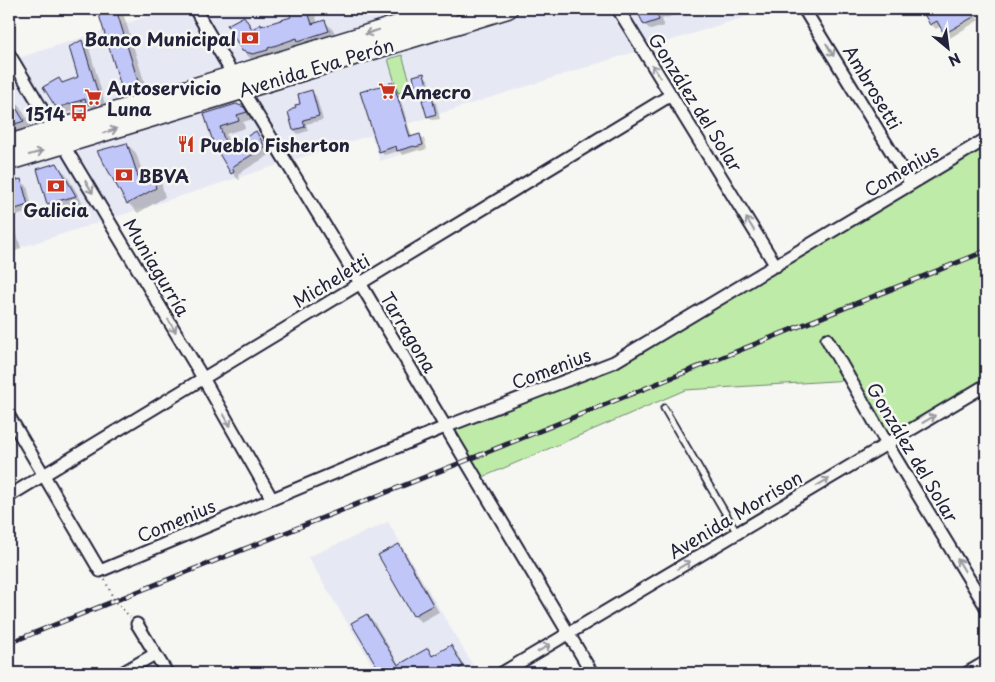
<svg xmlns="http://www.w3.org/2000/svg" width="995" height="682" font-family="'Playpen Sans',sans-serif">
	<rect width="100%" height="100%" fill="#f6f6f2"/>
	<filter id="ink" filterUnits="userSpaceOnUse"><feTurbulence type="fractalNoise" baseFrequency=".02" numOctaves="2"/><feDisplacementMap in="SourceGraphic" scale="10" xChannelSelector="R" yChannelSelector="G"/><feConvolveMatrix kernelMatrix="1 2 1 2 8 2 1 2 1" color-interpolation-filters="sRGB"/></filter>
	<g filter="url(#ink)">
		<!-- built -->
		<path fill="#e6e8f4" d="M171,9H770L407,124L415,150L380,161L371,135L9,251V61Z
			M388,522L475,669L468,673H377L308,557Z"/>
		<!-- green -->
		<path fill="#bfeba8" stroke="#708672" d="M402,55L412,88L398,93L388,59Z
			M986,139V385L887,444L850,380L685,390L476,480L445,427L614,362Z"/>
		<!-- shadow -->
		<path fill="#0003" d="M112,9H117L124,16L149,97L133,102L124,93L100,15Z
			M290,9H313L318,24L325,22L334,31L337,41L253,61L243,51L244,17L254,29L292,18Z
			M638,9H673L675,15L662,19L664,26L651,30L645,25Z
			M932,9H972L979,20L950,38L945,33L941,26L936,29L931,24L925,13Z
			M82,41L89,48L106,107L94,110L90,106L67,113H63L56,106L59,79L63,84L80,78Z
			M423,75L428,79L431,93L423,95L419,91Z
			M392,84L397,88L412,137L419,135L424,139L427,149L420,151L419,150L403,155L399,151L384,155L380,151Z
			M311,91L316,96L323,120L306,124L308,131L298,134L294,130L302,104Z
			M9,92L13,95L37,135L21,139L9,127Z
			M431,98L436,103L440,119L432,120L428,116Z
			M243,108L253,119L243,122L245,128L226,134L230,147L256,132L262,139L271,154L238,174L240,179L239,180L232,173L206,115Z
			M127,144L136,153L144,177L152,173L161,182L165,197L138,213L128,203L98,152Z
			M56,165L66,174L84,205L58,213L49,204Z
			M20,180L27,186L33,211L12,217L21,248L12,254L9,250V184Z
			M399,545L405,552L439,612L421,622L414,616L380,556Z
			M367,615L374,622L400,666L427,650L434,656L451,647L457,653L469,673H382L353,624Z"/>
		<!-- building -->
		<path fill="#c0c6f8" stroke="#22223b" d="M109,9H116L140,88L123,93L99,15Z
			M288,9H307L312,24L325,20L329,31L298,41L297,38L268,48V50L253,54L242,51L227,25L244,16L252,29L261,24V26L291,17Z
			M636,9H655L659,20L644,25Z
			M929,9H971L975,16L944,34L937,21L930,25L923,12Z
			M82,40L100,100L87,104L85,99L60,107L55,106L43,87L59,78L62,83L78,77L69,47Z
			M424,73L428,89L417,92L413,76Z
			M393,82L410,137L420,134L423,145L415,147L414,146L397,151L396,146L379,152L360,92Z
			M312,90L319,116L303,120L305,127L293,130L288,112L296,107L295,105L300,104L298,94Z
			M9,96L24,121L9,126Z
			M432,97L436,114L427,117L422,100Z
			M236,104L244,107L247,112L237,115L239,121L220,127L227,148L256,131L265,147L232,167L234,172L231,174L214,145L204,114Z
			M127,143L139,179L152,171L156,188L127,204L97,151Z
			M57,163L76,196L47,204L37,169Z
			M21,179L28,205L9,211V182Z
			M399,544L433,605L413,616L378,555Z
			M367,614L398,665L428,648L432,656L451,645L463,666L452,673H381L351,623Z"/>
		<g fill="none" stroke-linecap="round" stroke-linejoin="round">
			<!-- lane casing -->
			<g stroke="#22223b" stroke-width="9">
				<path id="lane" d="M664,408L737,533"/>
			</g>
			<!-- street casing -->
			<g stroke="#22223b" stroke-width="15">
				<path id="street" d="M195,9L233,75L360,283L592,673
					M618,9L776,266
					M804,9L911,184
					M9,54L203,378L272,499
					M827,339L887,444L986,607
					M9,416L100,571L445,427L614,362L986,139
					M9,496L671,95
					M137,624L167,673
					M122,673L155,654
					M502,673L986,385
					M967,673L986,662"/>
			</g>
			<!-- primary casing -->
			<g stroke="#22223b" stroke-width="21">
				<path id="primary" d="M9,144L449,9
					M9,161L508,9"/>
			</g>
			<!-- path -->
			<path stroke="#22223b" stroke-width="2" stroke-dasharray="1 4" stroke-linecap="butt" d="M105,580L114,600L130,617"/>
			<!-- lane -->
			<use href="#lane" stroke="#f6f6f2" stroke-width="5.5"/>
			<!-- street -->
			<use href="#street" stroke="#f6f6f2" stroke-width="11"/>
			<!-- primary -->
			<use href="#primary" stroke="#f6f6f2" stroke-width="18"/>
			<!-- rail casing -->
			<g stroke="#22223b" stroke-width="5">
				<path id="rail" d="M9,643L465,461L986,251"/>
			</g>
			<!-- rail -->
			<use href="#rail" stroke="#f6f6f2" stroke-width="3" stroke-dasharray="9" stroke-linecap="butt"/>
		</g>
		<!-- one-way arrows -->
		<defs><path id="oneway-shaft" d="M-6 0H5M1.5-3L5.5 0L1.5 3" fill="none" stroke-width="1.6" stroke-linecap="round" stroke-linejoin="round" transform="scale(1.25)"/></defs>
		<g stroke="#9797a0">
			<use href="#oneway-shaft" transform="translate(372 32) rotate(163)"/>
			<use href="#oneway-shaft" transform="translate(830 50) rotate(59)"/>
			<use href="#oneway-shaft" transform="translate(656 71) rotate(-122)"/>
			<use href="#oneway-shaft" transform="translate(110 131) rotate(-17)"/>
			<use href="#oneway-shaft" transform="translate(36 153) rotate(-16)"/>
			<use href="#oneway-shaft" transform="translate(89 187) rotate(59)"/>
			<use href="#oneway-shaft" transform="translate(750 224) rotate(-122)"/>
			<use href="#oneway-shaft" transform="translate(172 326) rotate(59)"/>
			<use href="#oneway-shaft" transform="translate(929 419) rotate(-31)"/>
			<use href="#oneway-shaft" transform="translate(227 420) rotate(60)"/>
			<use href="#oneway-shaft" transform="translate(823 482) rotate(-31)"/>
			<use href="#oneway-shaft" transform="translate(684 565) rotate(-31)"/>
			<use href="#oneway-shaft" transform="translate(961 565) rotate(-121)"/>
			<use href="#oneway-shaft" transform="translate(544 648) rotate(-31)"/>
		</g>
	</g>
	<!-- icons -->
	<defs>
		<g id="bank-bare" transform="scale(1.35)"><path d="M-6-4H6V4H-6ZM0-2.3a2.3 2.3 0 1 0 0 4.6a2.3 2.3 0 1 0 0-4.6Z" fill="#c8321e" stroke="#f6f6f2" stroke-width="2.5" paint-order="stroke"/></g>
		<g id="supermarket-bare" transform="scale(1.35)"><path d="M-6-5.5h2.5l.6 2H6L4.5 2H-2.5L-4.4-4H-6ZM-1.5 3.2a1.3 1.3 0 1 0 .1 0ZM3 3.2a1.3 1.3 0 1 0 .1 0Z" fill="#c8321e" stroke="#f6f6f2" stroke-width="2.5" paint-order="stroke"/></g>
		<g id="bus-bare" transform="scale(1.35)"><path d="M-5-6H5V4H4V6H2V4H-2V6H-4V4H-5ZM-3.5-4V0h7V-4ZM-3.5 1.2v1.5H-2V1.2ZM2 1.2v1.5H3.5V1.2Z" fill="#c8321e" stroke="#f6f6f2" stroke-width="2.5" paint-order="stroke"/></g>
		<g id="restaurant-bare" transform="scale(1.35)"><path d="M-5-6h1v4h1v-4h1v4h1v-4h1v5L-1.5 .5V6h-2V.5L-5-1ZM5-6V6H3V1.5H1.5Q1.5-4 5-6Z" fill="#c8321e" stroke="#f6f6f2" stroke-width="2.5" paint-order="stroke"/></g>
	</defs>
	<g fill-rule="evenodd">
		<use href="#bank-bare" x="250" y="38"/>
		<use href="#supermarket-bare" x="387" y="91"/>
		<use href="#supermarket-bare" x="93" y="97"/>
		<use href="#bus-bare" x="79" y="113"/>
		<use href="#restaurant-bare" x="186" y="144"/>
		<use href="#bank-bare" x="124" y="175"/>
		<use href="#bank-bare" x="56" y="186"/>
	</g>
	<g text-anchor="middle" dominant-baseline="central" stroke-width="5" stroke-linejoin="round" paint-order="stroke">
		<!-- poi labels -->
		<g font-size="18" font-weight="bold" fill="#22223b" stroke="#f6f6f2" text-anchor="start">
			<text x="236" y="38" text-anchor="end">Banco Municipal</text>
			<text x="107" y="87">Autoservicio<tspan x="107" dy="21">Luna</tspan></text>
			<text x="401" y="91">Amecro</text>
			<text x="65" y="113" text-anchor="end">1514</text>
			<text x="200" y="144">Pueblo Fisherton</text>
			<text x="138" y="175">BBVA</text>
			<text x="56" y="209" text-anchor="middle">Galicia</text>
		</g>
		<!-- street labels -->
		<g font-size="18" fill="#22223b" stroke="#f6f6f2">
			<text transform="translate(316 67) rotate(-17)">Avenida Eva Perón</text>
			<text transform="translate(873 87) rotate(59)">Ambrosetti</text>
			<text transform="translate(696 102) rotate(58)">González del Solar</text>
			<text transform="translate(901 170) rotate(-31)">Comenius</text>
			<text transform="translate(157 267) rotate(59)">Muniagurría</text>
			<text transform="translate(331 280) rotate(-31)">Micheletti</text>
			<text transform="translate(409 332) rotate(59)">Tarragona</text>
			<text transform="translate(551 368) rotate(-21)">Comenius</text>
			<text transform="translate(913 452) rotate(59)">González del Solar</text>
			<text transform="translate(735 514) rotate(-31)">Avenida Morrison</text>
			<text transform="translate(176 520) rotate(-23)">Comenius</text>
		</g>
	</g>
	<!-- margin -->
	<rect width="995" height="682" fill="none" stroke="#f6f6f2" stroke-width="30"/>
	<rect x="15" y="15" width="965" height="652" fill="none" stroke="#22223b" stroke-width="2" filter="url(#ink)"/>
	<!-- north arrow -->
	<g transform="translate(948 48) rotate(151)" stroke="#f6f6f2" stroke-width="4" paint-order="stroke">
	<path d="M0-4L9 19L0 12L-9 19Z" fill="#22223b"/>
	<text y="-8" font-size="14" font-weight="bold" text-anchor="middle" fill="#22223b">N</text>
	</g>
</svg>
